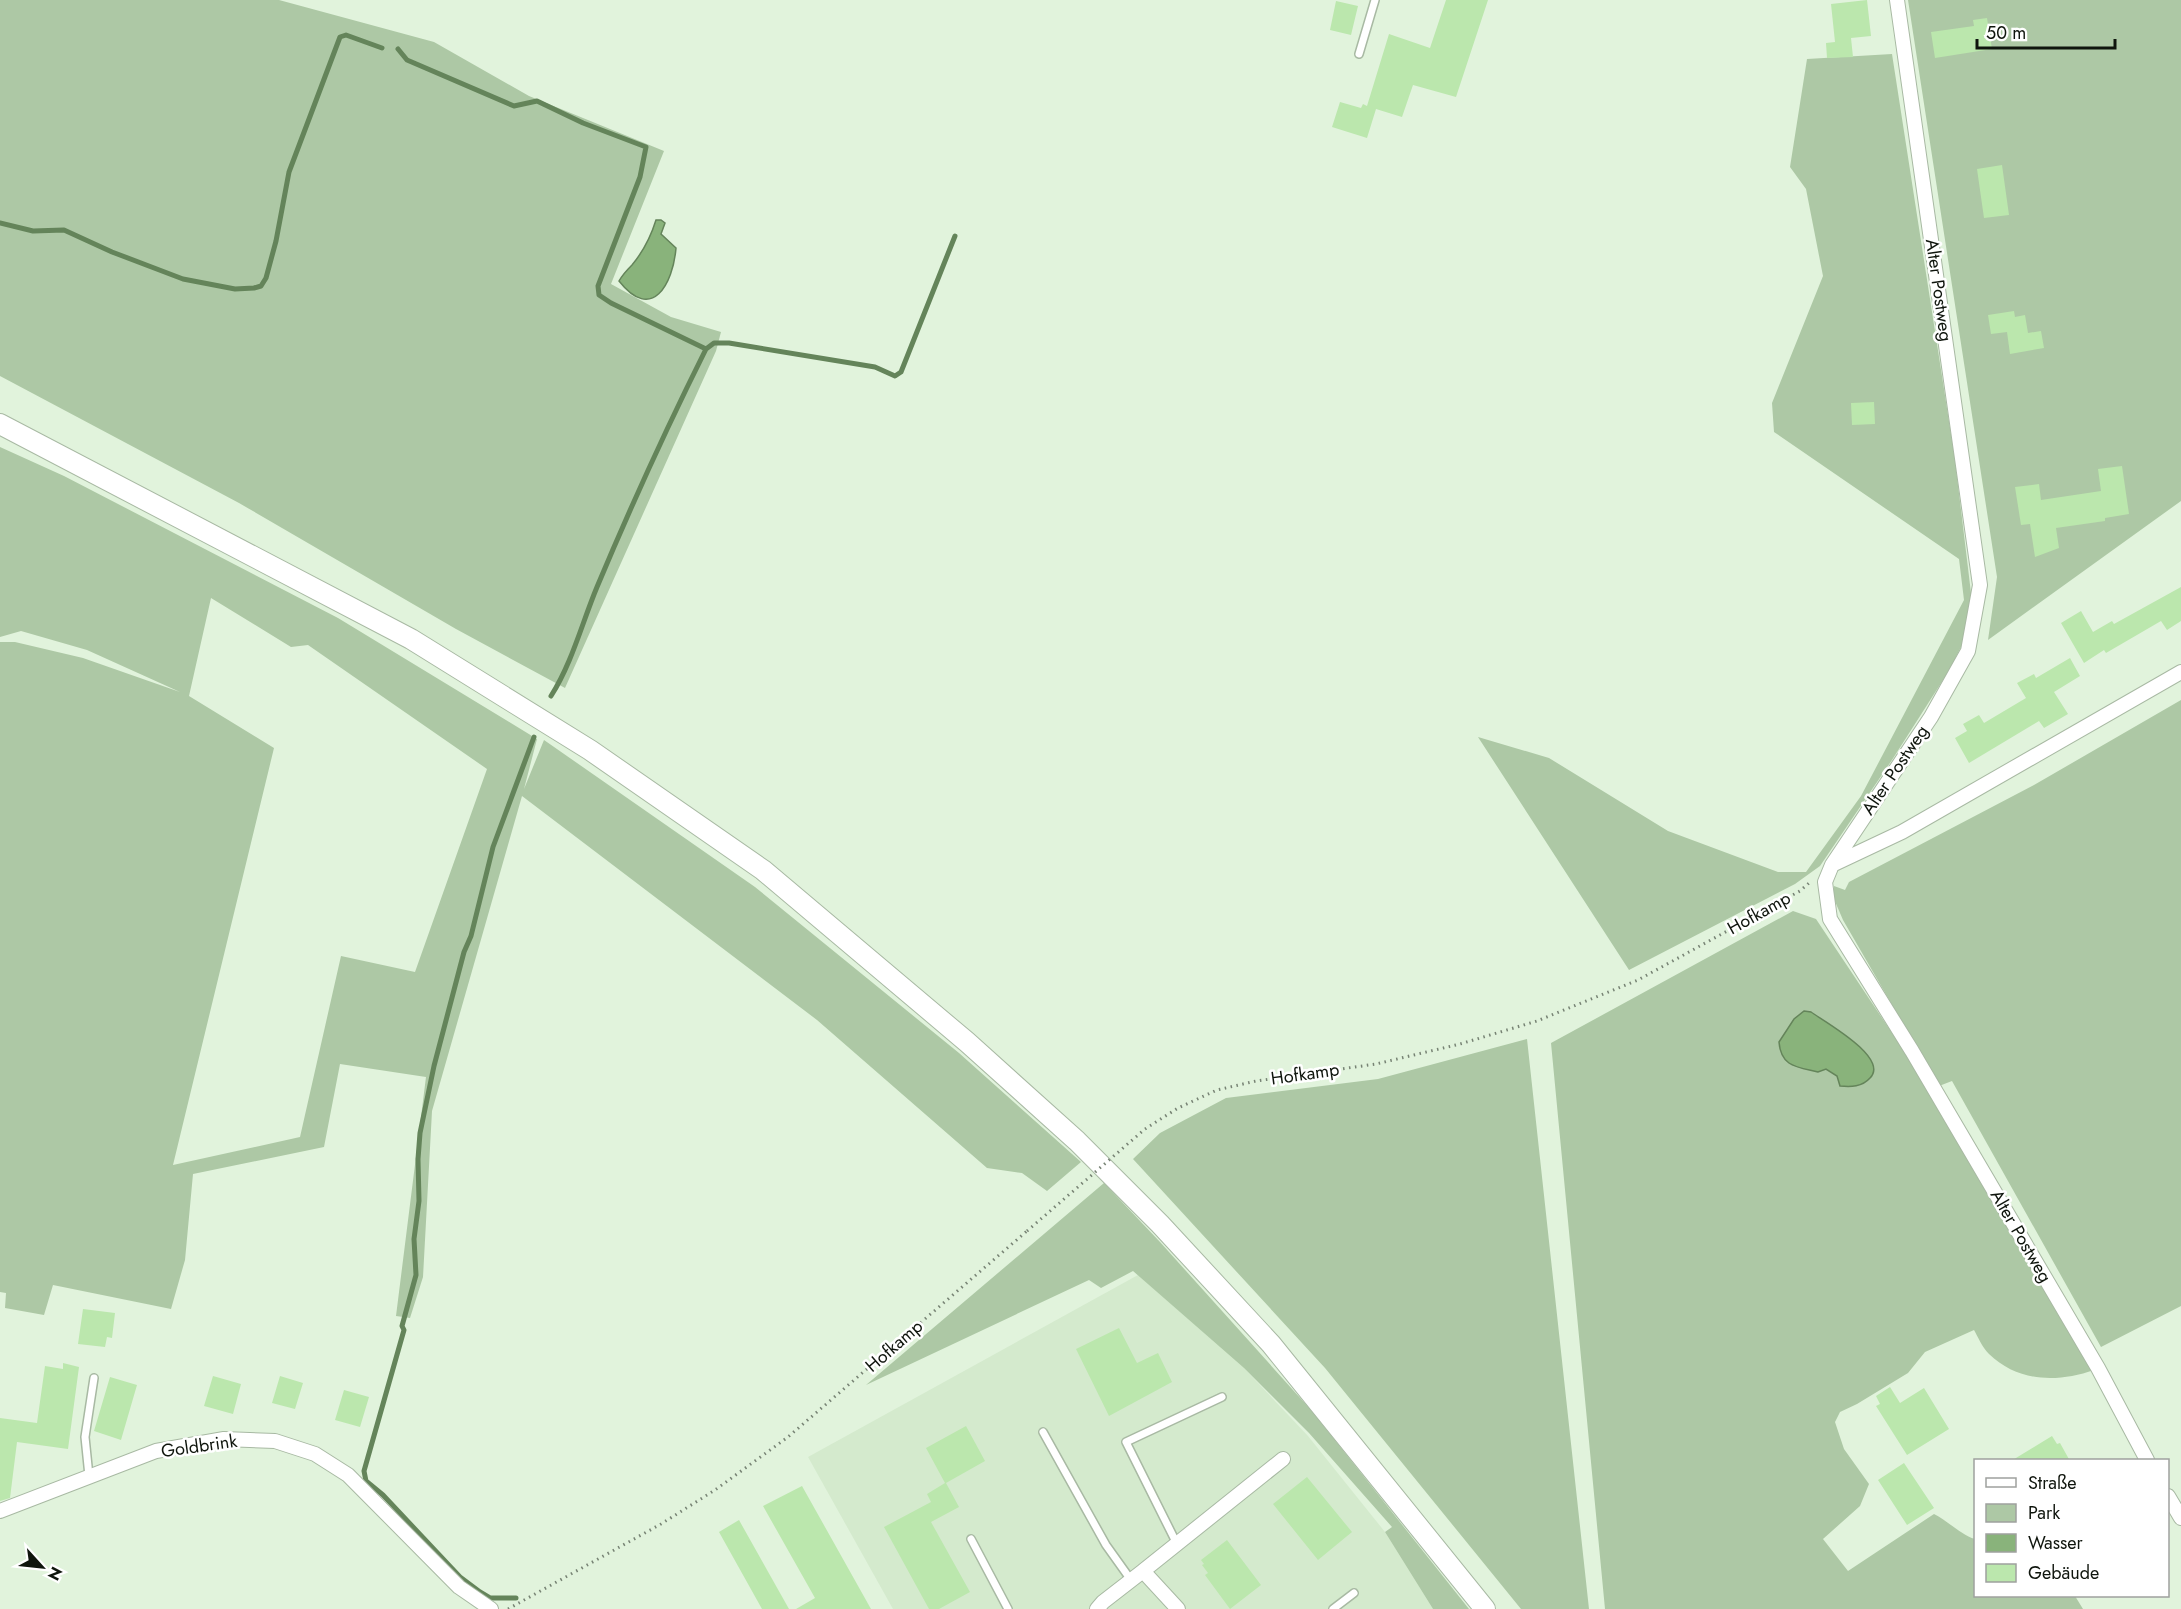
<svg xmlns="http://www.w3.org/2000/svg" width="2181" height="1609" font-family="Jost,sans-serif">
	<rect width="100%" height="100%" fill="#e1f3dc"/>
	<!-- built -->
	<path fill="#d4eacd" d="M1138,1275L1244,1368L1308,1436L1385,1532L1433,1609H893L808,1457Z"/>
	<!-- green -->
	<path fill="#adc8a5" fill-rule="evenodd" d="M0,0H279L434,42L529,96L664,151L611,284L671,317L721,332L716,351L565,688L456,629L239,503L0,376Z
		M1908,0H2181V501L1988,640L1997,577Z
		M1892,54L1955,460L1971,593L1970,617L1962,645L1950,669L1892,760L1820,866L1795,884L1629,970L1478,737L1549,758L1668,831L1778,872H1806L1861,796L1964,600L1959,559L1774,432L1772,403L1823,276L1806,189L1790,167L1807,59Z
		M0,447L64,476L338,618L537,739L524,789L544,740L755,887L959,1053L1081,1162L1047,1191L1022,1173L987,1168L817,1020L522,796L432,1111L423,1277L410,1318L396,1316L426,1077L340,1064L324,1147L193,1174L185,1260L171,1309L53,1285L44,1315L5,1308L6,1293L0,1292V642H15L83,658L180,692L87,650L21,631L0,637ZM211,598L291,647L308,645L487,769L415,972L341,956L300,1137L173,1165L274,748L189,696Z
		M2181,700V1306L2101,1347L1952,1081L1939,1086L1843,920L1834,899V886L1845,890L1849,882L2034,785Z
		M1793,911L1816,919L1906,1054L2094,1370C2057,1383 2018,1382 1989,1354C1982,1347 1978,1337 1974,1330L1925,1352L1908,1373L1857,1404L1840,1412L1835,1422L1844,1449L1869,1484L1860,1506L1823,1539L1848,1571L1934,1514C1948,1521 1961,1535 1975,1539L1976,1596H2075L2083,1609H1605L1551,1043Z
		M1527,1039L1589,1609H1521L1325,1368L1133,1159L1160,1133L1226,1098L1378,1079Z
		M1104,1183L1160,1242L1311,1410L1469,1609H1433L1385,1532L1392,1527L1309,1433L1244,1368L1133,1271L1101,1288L1089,1280L866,1385Z"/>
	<!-- water -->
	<path fill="#89b37b" stroke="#64845a" stroke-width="1.5" d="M656,220H661L665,223L661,234L676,248C673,284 652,323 619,281C623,274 626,271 632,265C642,253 651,236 656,220Z
		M1804,1011L1811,1012C1825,1022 1890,1058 1870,1078C1862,1087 1851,1087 1840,1086L1837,1076L1826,1069L1818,1072C1797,1067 1781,1067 1779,1042L1794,1019Z"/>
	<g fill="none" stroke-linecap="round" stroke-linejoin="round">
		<!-- stream -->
		<path stroke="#64845a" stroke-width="5" d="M398,49L407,60L514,106L537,101L583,123L646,147L640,177L598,286L599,295L611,303L706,349C667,427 631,506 597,587C582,623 572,663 551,696
			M0,223L33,231L64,230L112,252L183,279L235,289L254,288L261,286L266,278L276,241L289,172L340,37L346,35L382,48
			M706,349L714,343H729L875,367L895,376L901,372L955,236
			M516,1598H490L480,1592L460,1577L383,1495L366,1481L364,1471L404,1330L402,1326L416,1275L414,1239L419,1201L418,1159L420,1133L434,1066L464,952L471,936L493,847L534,737"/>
	</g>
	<!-- building -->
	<path fill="#bbe7ad" d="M1446,0H1488L1456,97L1413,85L1402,117L1376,109L1367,138L1332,127L1340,102L1361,108L1363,104L1367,106L1389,34L1430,48Z
		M1867,0L1871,36L1851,38L1853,57L1827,58L1826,43L1835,42L1831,4Z
		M1336,1L1358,6L1351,35L1330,30Z
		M1987,18L1992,49L1935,58L1931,32L1974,26L1973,20Z
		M2002,165L2009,215L1984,218L1977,169Z
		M2014,311L2015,317L2025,315L2028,333L2041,331L2044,348L2010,354L2007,332L1991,334L1988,315Z
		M1874,402L1875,424L1852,425L1851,403Z
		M2122,466L2129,514L2105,518V521L2056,528L2059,548L2035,557L2030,524L2021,525L2015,487L2039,484L2041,500L2101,491L2098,469Z
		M2181,587V621L2167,630L2161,621L2106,653L2104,650L2084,663L2061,623L2081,611L2093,632L2112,621L2114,624Z
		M2070,658L2080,676L2054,692L2068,714L2044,728L2039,721L1969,763L1955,738L1967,731L1963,724L1979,715L1984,723L2026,698L2017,683L2034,674L2036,678Z
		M83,1309L115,1313L112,1338L107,1337L105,1347L78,1344Z
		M1119,1328L1137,1363L1158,1353L1172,1382L1109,1416L1076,1349Z
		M63,1363L79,1367L68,1449L17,1442L10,1498L0,1501V1418L37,1423L45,1366L63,1369Z
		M213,1376L241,1384L233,1414L204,1406Z
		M280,1376L303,1383L295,1409L272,1403Z
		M110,1377L137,1385L121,1440L94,1431Z
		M1890,1387L1900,1403L1924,1388L1949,1429L1907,1455L1876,1406L1880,1404L1876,1396Z
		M344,1390L369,1397L360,1427L335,1420Z
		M966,1426L985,1461L946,1483L959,1507L931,1522L970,1592L939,1609H929L884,1527L931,1502L927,1494L945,1483L926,1448Z
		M2052,1436L2057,1444L2060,1443L2070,1461H2011Z
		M1904,1463L1934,1508L1907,1525L1878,1480Z
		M1307,1477L1352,1532L1318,1560L1273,1504Z
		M802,1486L871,1609H796L815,1598L763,1506Z
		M739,1520L789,1609H762L719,1532Z
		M1227,1540L1261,1585L1230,1609L1205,1575L1208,1573L1202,1565L1204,1564L1201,1560Z"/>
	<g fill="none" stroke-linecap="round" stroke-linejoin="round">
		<!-- lane casing -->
		<g stroke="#a8b9a3" stroke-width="10">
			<path id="lane" d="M1359,54L1375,0
				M1043,1432L1106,1545L1131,1580
				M89,1476L85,1437L94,1378
				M971,1539L1008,1609
				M1177,1544L1126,1442L1222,1397
				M1333,1609L1354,1593"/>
		</g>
		<!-- street casing -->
		<g stroke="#a8b9a3" stroke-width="16">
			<path id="street" d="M1897,0L1980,585L1968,651L1931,717L1832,865L1825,882L1830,919L1912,1051L2098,1368L2147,1460
				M1832,865L1902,832L2181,672
				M2168,1496L2181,1518
				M0,1511L156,1451L224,1439L275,1441L315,1454L348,1475L459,1587L491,1609
				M1143,1571L1283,1459
				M1097,1609L1103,1602L1143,1571L1178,1609"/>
		</g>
		<!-- secondary casing -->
		<g stroke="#a8b9a3" stroke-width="22">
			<path id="secondary" d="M0,424L411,639L590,750L763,870L967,1042L1077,1141L1160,1224L1271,1344L1485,1609"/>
		</g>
		<!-- path -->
		<path stroke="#778374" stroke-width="3" stroke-dasharray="1.5 4.5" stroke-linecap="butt" d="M1145,1129L1178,1108L1217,1090L1256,1081L1376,1064L1460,1044L1537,1021L1638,980L1800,891L1809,883
			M508,1609L661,1524L715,1490L788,1437L1027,1231"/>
		<!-- lane -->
		<use href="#lane" stroke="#fff" stroke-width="7"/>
		<!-- street -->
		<use href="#street" stroke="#fff" stroke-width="14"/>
		<!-- secondary -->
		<use href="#secondary" stroke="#fff" stroke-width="20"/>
		<!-- path-bridge -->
		<path stroke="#778374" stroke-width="3" stroke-dasharray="1.5 4.5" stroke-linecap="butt" d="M1027,1231L1145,1129"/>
	</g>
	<g text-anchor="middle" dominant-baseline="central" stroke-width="5" stroke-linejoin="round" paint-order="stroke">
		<!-- street labels -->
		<g font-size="18" fill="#0f150d" stroke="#fff">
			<text transform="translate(1939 290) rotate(82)">Alter Postweg</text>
			<text transform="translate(1895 770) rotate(-56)">Alter Postweg</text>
			<text transform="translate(1759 913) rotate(-29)">Hofkamp</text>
			<text transform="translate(1305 1074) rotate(-8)">Hofkamp</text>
			<text transform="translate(2021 1236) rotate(60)">Alter Postweg</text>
			<text transform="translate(894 1346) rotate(-41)">Hofkamp</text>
			<text transform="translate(199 1446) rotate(-8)">Goldbrink</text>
		</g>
	</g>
	<!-- legend -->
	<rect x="1974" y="1459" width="195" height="138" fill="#ffffff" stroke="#9fa19e" stroke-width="1.5"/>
	<rect x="1986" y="1478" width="30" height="9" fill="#ffffff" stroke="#9fa19e" stroke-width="1.5"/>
	<text x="2028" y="1489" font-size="18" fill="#0f150d">Straße</text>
	<rect x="1986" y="1504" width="30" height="18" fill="#adc8a5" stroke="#9fa19e" stroke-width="1.5"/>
	<text x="2028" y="1519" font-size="18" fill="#0f150d">Park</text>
	<rect x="1986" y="1534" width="30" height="18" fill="#89b37b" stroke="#9fa19e" stroke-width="1.5"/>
	<text x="2028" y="1549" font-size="18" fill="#0f150d">Wasser</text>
	<rect x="1986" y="1564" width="30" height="18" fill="#bbe7ad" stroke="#9fa19e" stroke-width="1.5"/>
	<text x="2028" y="1579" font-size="18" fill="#0f150d">Gebäude</text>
	<!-- north arrow -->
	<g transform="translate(42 1567) rotate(117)" stroke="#ffffff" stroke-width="4.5" paint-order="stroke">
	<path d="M0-4.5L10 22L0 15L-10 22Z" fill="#0f150d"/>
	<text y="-9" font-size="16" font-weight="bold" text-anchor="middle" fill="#0f150d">N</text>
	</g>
	<!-- scale -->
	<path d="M1977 39v9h138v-9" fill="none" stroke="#0f150d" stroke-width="3"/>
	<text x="1986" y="39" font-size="18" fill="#0f150d" stroke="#ffffff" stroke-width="4.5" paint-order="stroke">50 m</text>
</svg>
